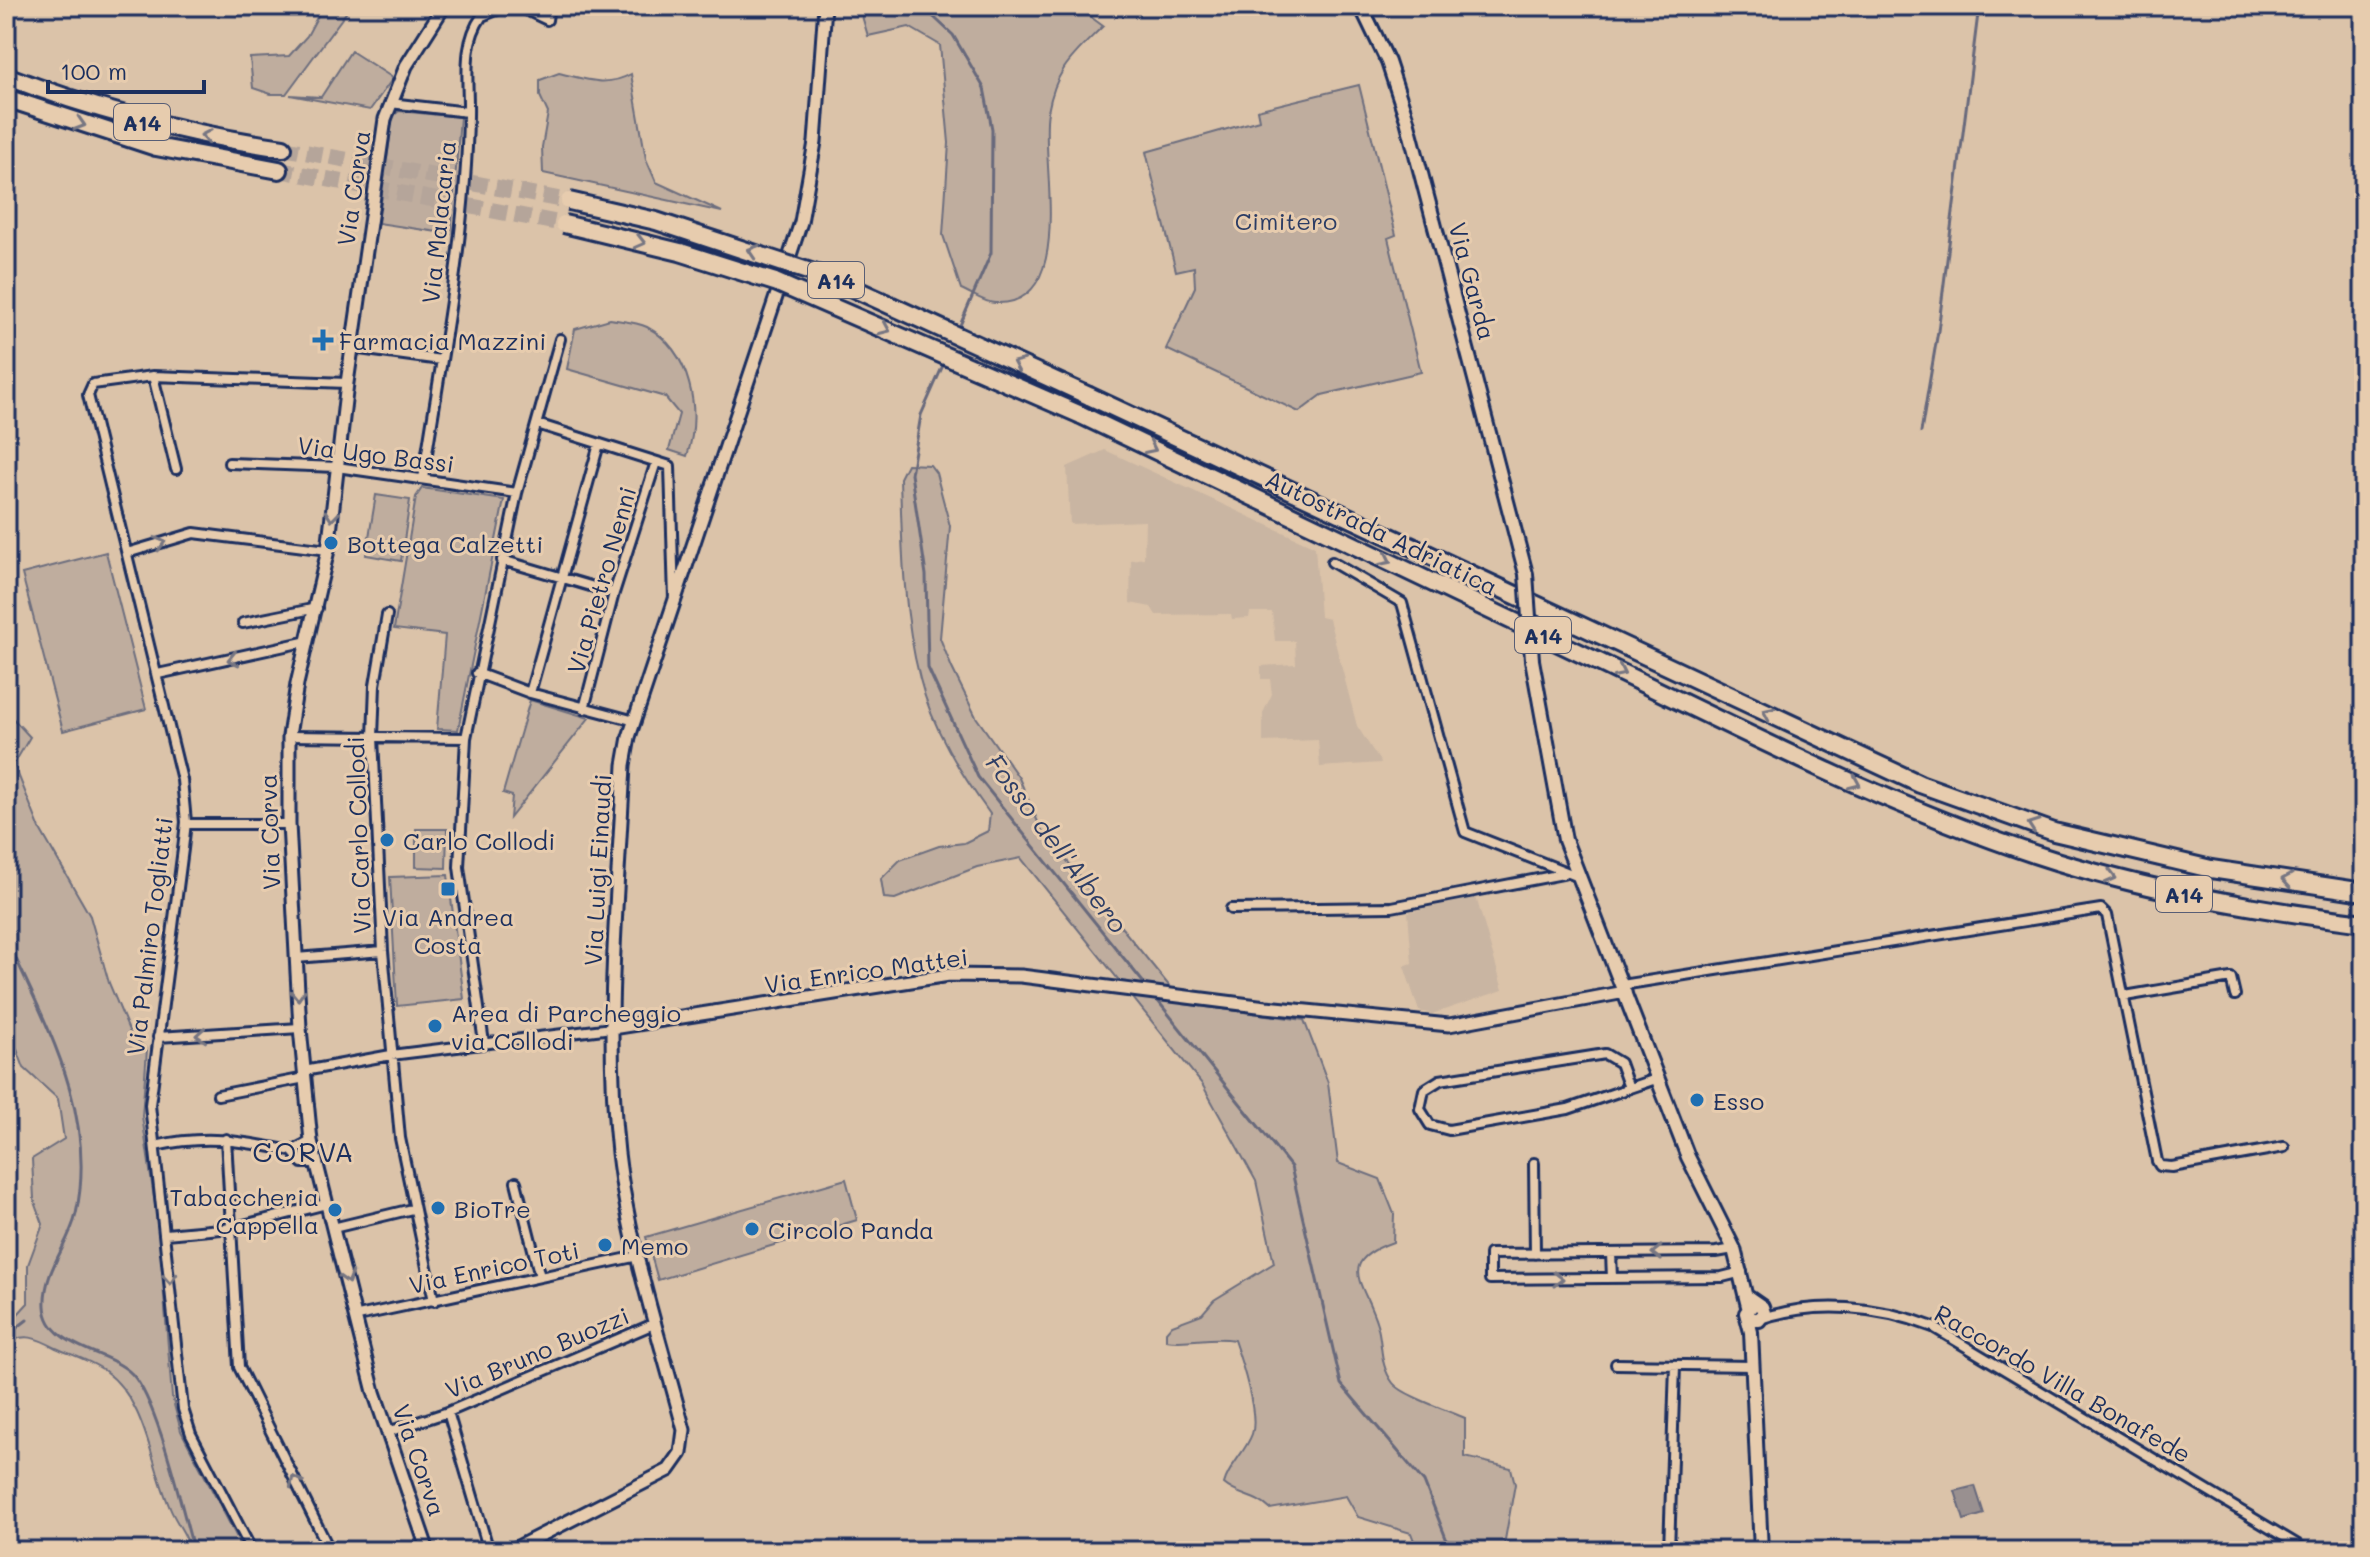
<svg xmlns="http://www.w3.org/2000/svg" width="2370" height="1557" font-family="Mali,sans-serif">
	<rect width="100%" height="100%" fill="#dbc3a9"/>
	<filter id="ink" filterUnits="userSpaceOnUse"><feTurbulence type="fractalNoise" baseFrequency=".0125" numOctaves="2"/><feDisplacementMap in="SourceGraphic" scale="16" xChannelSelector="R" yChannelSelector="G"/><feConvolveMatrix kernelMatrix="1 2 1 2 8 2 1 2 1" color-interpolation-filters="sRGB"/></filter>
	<g filter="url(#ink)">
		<!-- built -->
		<path fill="#c9b5a2" d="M1105,450L1315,547L1320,617L1329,619L1357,726L1381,763L1320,767L1318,740L1263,742V713L1272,694L1270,679H1261V666L1296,664L1295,641H1275L1272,612H1250L1249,618L1232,619L1231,614L1156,615L1151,607L1130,603L1131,560L1144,558L1145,521L1070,524L1067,467Z
			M1476,897L1503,990L1432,1014L1419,1011L1404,966L1412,963L1408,912Z"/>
		<!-- green -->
		<path fill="#bfad9e" stroke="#6d6e7e" stroke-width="2" d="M323,6H351L286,94H271L253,88L250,58L289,56L307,36Z
			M859,6H1076L1103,26C1073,56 1056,68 1048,112C1039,158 1079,307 995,303C985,303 971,293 961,289L943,235L949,143L940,45L909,27L868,36Z
			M351,51L393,78L370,110L290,95L321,97Z
			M559,73C585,79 606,88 631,74L646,159L656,182L722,212L543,173L542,147L548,113L540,96V80Z
			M1359,85L1396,235L1388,238L1421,372L1322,395L1299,412L1166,349L1195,287L1194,267L1176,271L1146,152L1259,120L1257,110Z
			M399,111L460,117L451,234L378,223L393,116Z
			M610,319C621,321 637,322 647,327C691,351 702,411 687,456L669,450L679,414L665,397L567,369L575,329Z
			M907,464L930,465L936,473L950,526L940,638L952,668L976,717L1019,778L1041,829L1184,1004L1304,1020L1328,1083L1338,1163L1380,1179L1394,1214L1393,1242C1334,1263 1365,1283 1377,1324C1383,1344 1379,1365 1393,1383C1402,1395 1449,1411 1465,1418V1457L1511,1468L1515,1484L1503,1551H1418L1411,1533L1358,1517L1346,1496L1270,1509C1256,1495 1239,1497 1224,1484C1229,1465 1245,1453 1252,1434C1259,1415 1241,1360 1234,1340C1211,1335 1189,1344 1166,1340V1332L1172,1325L1202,1314L1214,1300L1274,1263L1256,1181L1202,1084L1021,858L977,867L895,899L884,898L881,879L900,860L939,846L964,843L988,831L990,814C961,774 932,728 920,679C903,614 902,545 900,478Z
			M422,488L504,500L458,730L437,729L445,635L394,629L416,497Z
			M376,495L410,500L401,561L366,555Z
			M106,552L146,709L63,731L22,574Z
			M530,700L589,718L510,818L512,796L503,793Z
			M6,711L30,737L14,764L40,829L90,916L109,983L130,1033L147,1050L142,1116L159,1232L172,1397L181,1431L244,1551H191C187,1534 176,1523 170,1508C150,1463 147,1402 105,1371C92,1361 72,1355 56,1348C39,1339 22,1330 6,1346V1327L28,1303V1265L43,1224L34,1199L32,1159L64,1139L58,1099L24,1068L6,1020Z
			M416,829H447L446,868L416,867Z
			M448,875L464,999L397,1006L390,877Z
			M846,1179L857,1220L658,1280L646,1237Z"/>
		<!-- water -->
		<path fill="#999090" stroke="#67697c" stroke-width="2" d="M1975,1486L1984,1514L1964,1520L1955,1491Z"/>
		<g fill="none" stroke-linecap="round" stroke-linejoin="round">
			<!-- stream -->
			<path stroke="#67697c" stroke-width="3" d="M922,6L953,35L984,88L992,129L991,253L958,330
				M944,363L921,415L911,474L926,575L928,668L978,777L1147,987
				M1921,432L1938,331L1979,6
				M6,937C46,1025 98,1114 76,1214C69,1245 43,1271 45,1306C47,1348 109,1350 132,1374C158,1401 182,1510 194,1551
				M1154,996L1291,1167L1341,1384L1424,1482L1451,1551
				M6,1336L27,1320"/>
			<!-- motorway-tunnel -->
			<path stroke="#b5a59a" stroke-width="16" stroke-dasharray="16 8" stroke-linecap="butt" d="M283,148L569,201
				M279,170L564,224"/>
			<!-- minor casing -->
			<g stroke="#1b2f5e" stroke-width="14">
				<path id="minor" d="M507,6L524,9L547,20L549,6
					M390,103L468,112
					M352,348L441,360
					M153,376L176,469
					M537,424L670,466L674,599
					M229,463L337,467L517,493
					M423,479C441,359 466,238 468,116C469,82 461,45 482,16L506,6
					M127,553L194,533L328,550
					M502,560L614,593
					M1332,562L1402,603L1465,832L1579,877
					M387,615L375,685L373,737L383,951L400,1138L434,1301
					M243,623L317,608
					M477,673L530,693L635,721
					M158,674L308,641
					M530,693L599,444
					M584,709L614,593L656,462
					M289,736L466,738
					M186,824H289
					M1231,909L1392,907L1563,874
					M296,958L383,951
					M1622,985L2101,909L2107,915L2157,1161L2160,1166L2172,1167L2284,1147
					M2125,996L2231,978L2235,995
					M158,1037L300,1028
					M484,1043L459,867L466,738L517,493L560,339
					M304,1071L391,1055L612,1028
					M1629,1088L1620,1063L1605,1054L1440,1080L1424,1090L1420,1109L1430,1125L1449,1130L1568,1109L1656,1079
					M218,1095L305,1078
					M226,1139L239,1367L330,1551
					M155,1146C207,1134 240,1141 292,1151
					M292,1151L302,1163H316
					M292,1151L311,1141
					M1534,1163L1535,1254
					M516,1182L540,1277
					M333,1228L412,1209
					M166,1234L232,1228L326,1204
					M1734,1249L1716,1252L1490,1254V1279L1722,1277L1742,1272
					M1611,1253L1612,1278
					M358,1316L638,1256
					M1760,1319C1815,1300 1880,1306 1933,1327L2308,1551
					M1616,1364L1753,1366
					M448,1412L489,1551
					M388,1432L448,1412L656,1323
					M252,1551L191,1434L183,1409L150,1105L183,849L186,822L182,780L88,395L93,384L153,376L347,383
					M1669,1551L1675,1365"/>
			</g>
			<!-- tertiary casing -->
			<g stroke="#1b2f5e" stroke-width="17">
				<path id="tertiary" d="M612,1028L949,975L1021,976L1266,1007L1449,1025L1625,992
					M428,1551L374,1392L311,1141L300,1028L289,824V736L297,684L328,550L347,383L385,119L406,66L444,6
					M510,1551L669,1470L681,1453L684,1430C660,1339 629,1246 618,1153C604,1025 618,894 624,765L629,737L801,222L815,142L825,6"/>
			</g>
			<!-- secondary casing -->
			<g stroke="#1b2f5e" stroke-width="18">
				<path id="secondary" d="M1361,6L1388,62L1407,120L1526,574
					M1532,660L1565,840L1688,1157L1734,1249L1748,1306
					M1754,1303L1746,1313L1751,1332L1761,1551
					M1749,1318L1759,1320L1764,1313L1762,1307L1749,1298"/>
			</g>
			<!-- motorway casing -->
			<g stroke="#1b2f5e" stroke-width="22">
				<path id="motorway" d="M6,76C97,111 187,134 283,148
					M6,98L156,147L279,170
					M1089,396L1920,784L2054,832L2211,869L2364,892
					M1081,415C1248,495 1416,575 1584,655C1733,726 1880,803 2037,855C2143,890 2253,909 2364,923"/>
			</g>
			<!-- minor -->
			<use href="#minor" stroke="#e7ccae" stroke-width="8"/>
			<!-- tertiary -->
			<use href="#tertiary" stroke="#e7ccae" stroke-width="11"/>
			<!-- secondary -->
			<use href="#secondary" stroke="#e7ccae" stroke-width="12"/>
			<!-- motorway -->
			<use href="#motorway" stroke="#e7ccae" stroke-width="16"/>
			<!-- secondary-bridge casing -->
			<g stroke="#1b2f5e" stroke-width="18" stroke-linecap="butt">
				<path id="secondary-bridge" d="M1526,574L1532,660"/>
			</g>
			<!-- motorway-bridge casing -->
			<g stroke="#1b2f5e" stroke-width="22" stroke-linecap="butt">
				<path id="motorway-bridge" d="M569,201L656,221L835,280L1089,396
					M564,224L680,252L775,282L1081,415"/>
			</g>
			<!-- secondary-bridge -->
			<use href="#secondary-bridge" stroke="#e7ccae" stroke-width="12"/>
			<!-- motorway-bridge -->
			<use href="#motorway-bridge" stroke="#e7ccae" stroke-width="16"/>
		</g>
		<!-- one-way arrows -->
		<defs><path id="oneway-chevron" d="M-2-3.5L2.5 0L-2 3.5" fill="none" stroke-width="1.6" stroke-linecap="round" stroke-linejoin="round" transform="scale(2)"/></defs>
		<g stroke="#777682">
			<use href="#oneway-chevron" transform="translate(80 124) rotate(17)"/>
			<use href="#oneway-chevron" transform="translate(206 136) rotate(-170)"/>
			<use href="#oneway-chevron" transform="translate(640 242) rotate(14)"/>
			<use href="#oneway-chevron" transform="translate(753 251) rotate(-162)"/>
			<use href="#oneway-chevron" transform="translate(885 329) rotate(24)"/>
			<use href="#oneway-chevron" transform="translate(1018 364) rotate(-156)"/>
			<use href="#oneway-chevron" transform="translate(1151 448) rotate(26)"/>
			<use href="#oneway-chevron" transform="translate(332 516) rotate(96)"/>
			<use href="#oneway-chevron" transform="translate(160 543) rotate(-16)"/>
			<use href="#oneway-chevron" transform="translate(1386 560) rotate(26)"/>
			<use href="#oneway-chevron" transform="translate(233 659) rotate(167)"/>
			<use href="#oneway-chevron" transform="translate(1620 672) rotate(26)"/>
			<use href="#oneway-chevron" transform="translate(1768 713) rotate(-155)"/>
			<use href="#oneway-chevron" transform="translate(1855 783) rotate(24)"/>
			<use href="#oneway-chevron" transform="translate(2033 825) rotate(-160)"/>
			<use href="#oneway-chevron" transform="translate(2111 877) rotate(15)"/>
			<use href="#oneway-chevron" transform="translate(2287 880) rotate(-171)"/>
			<use href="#oneway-chevron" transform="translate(298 995) rotate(87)"/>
			<use href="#oneway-chevron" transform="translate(201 1035) rotate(176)"/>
			<use href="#oneway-chevron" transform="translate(1657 1253) rotate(179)"/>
			<use href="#oneway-chevron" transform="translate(347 1278) rotate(74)"/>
			<use href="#oneway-chevron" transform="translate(170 1279) rotate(85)"/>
			<use href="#oneway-chevron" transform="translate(1558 1279)"/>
			<use href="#oneway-chevron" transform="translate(295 1481) rotate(-116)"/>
		</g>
	</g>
	<!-- markers -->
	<g fill="#1f6fb2" stroke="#e7ccae" stroke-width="3">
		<path d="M319 328h8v8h8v8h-8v8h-8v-8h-8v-8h8z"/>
		<circle cx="331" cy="543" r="8"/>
		<circle cx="387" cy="840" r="8"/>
		<rect x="440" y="881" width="16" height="16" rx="4"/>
		<circle cx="435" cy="1026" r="8"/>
		<circle cx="1697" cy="1100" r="8"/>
		<circle cx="438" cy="1208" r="8"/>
		<circle cx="335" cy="1210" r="8"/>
		<circle cx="752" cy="1229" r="8"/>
		<circle cx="605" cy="1245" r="8"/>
	</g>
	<g text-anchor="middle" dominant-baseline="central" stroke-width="6" stroke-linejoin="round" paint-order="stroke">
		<!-- shield labels -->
		<g fill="#e7ccae" stroke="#585e76" stroke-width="2">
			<rect x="114" y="104" width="56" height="36" rx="6"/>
			<rect x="808" y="262" width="56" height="36" rx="6"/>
			<rect x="1515" y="617" width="56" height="36" rx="6"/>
			<rect x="2156" y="876" width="56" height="36" rx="6"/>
		</g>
		<g font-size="22" font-weight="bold" fill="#1b2f5e">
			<text x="142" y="122">A14</text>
			<text x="836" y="280">A14</text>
			<text x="1543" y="635">A14</text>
			<text x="2184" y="894">A14</text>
		</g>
		<!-- street labels -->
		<g font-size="24" fill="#1b2f5e" stroke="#e7ccae">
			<text transform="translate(353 188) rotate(-82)">Via Corva</text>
			<text transform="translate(438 222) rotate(-84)">Via Malacaria</text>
			<text transform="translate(1473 281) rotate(75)">Via Garda</text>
			<text transform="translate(376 454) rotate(7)">Via Ugo Bassi</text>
			<text transform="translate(1382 532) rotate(26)">Autostrada Adriatica</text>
			<text transform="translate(601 580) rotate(-74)">Via Pietro Nenni</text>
			<text transform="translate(269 832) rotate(-92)">Via Corva</text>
			<text transform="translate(358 835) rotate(-92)">Via Carlo Collodi</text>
			<text transform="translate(597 870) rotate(-87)">Via Luigi Einaudi</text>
			<text transform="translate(149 936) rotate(-83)">Via Palmiro Togliatti</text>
			<text transform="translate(866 970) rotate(-8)">Via Enrico Mattei</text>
			<text transform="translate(494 1267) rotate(-12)">Via Enrico Toti</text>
			<text transform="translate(537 1352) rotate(-23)">Via Bruno Buozzi</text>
			<text transform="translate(2063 1383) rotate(30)">Raccordo Villa Bonafede</text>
			<text transform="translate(420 1460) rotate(71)">Via Corva</text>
		</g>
		<!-- park labels -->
		<g font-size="24" fill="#2b3c64" stroke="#e7ccae">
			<text x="1286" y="220">Cimitero</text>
		</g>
		<!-- poi labels -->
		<g font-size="24" fill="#1b2f5e" stroke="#e7ccae" text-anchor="start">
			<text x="339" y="340">Farmacia Mazzini</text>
			<text x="347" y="543">Bottega Calzetti</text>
			<text x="403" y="840">Carlo Collodi</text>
			<text x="448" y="916" text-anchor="middle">Via Andrea<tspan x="448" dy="28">Costa</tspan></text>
			<text x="451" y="1012">Area di Parcheggio<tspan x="451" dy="28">via Collodi</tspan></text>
			<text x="1713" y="1100">Esso</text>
			<text x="319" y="1196" text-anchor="end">Tabaccheria<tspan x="319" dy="28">Cappella</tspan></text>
			<text x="454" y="1208">BioTre</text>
			<text x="768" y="1229">Circolo Panda</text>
			<text x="621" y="1245">Memo</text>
		</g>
		<!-- water labels -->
		<g font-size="26" font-style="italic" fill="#2e3e66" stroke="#e7ccae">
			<text transform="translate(1057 843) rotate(53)">Fosso dell'Albero</text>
		</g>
		<!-- quarter labels -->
		<g font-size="28" letter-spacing="2" fill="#1b2f5e" stroke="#e7ccae">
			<text x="304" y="1151">CORVA</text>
		</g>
	</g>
	<!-- margin -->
	<rect width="2370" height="1557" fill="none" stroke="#e7ccae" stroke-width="32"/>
	<rect x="16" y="16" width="2338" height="1525" fill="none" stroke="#1b2f5e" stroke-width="3" filter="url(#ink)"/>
	<!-- scale -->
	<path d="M48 80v12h156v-12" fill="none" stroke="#1b2f5e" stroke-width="4"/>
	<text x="60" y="80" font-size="24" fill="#1b2f5e" stroke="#e7ccae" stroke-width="6" paint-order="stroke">100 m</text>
</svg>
